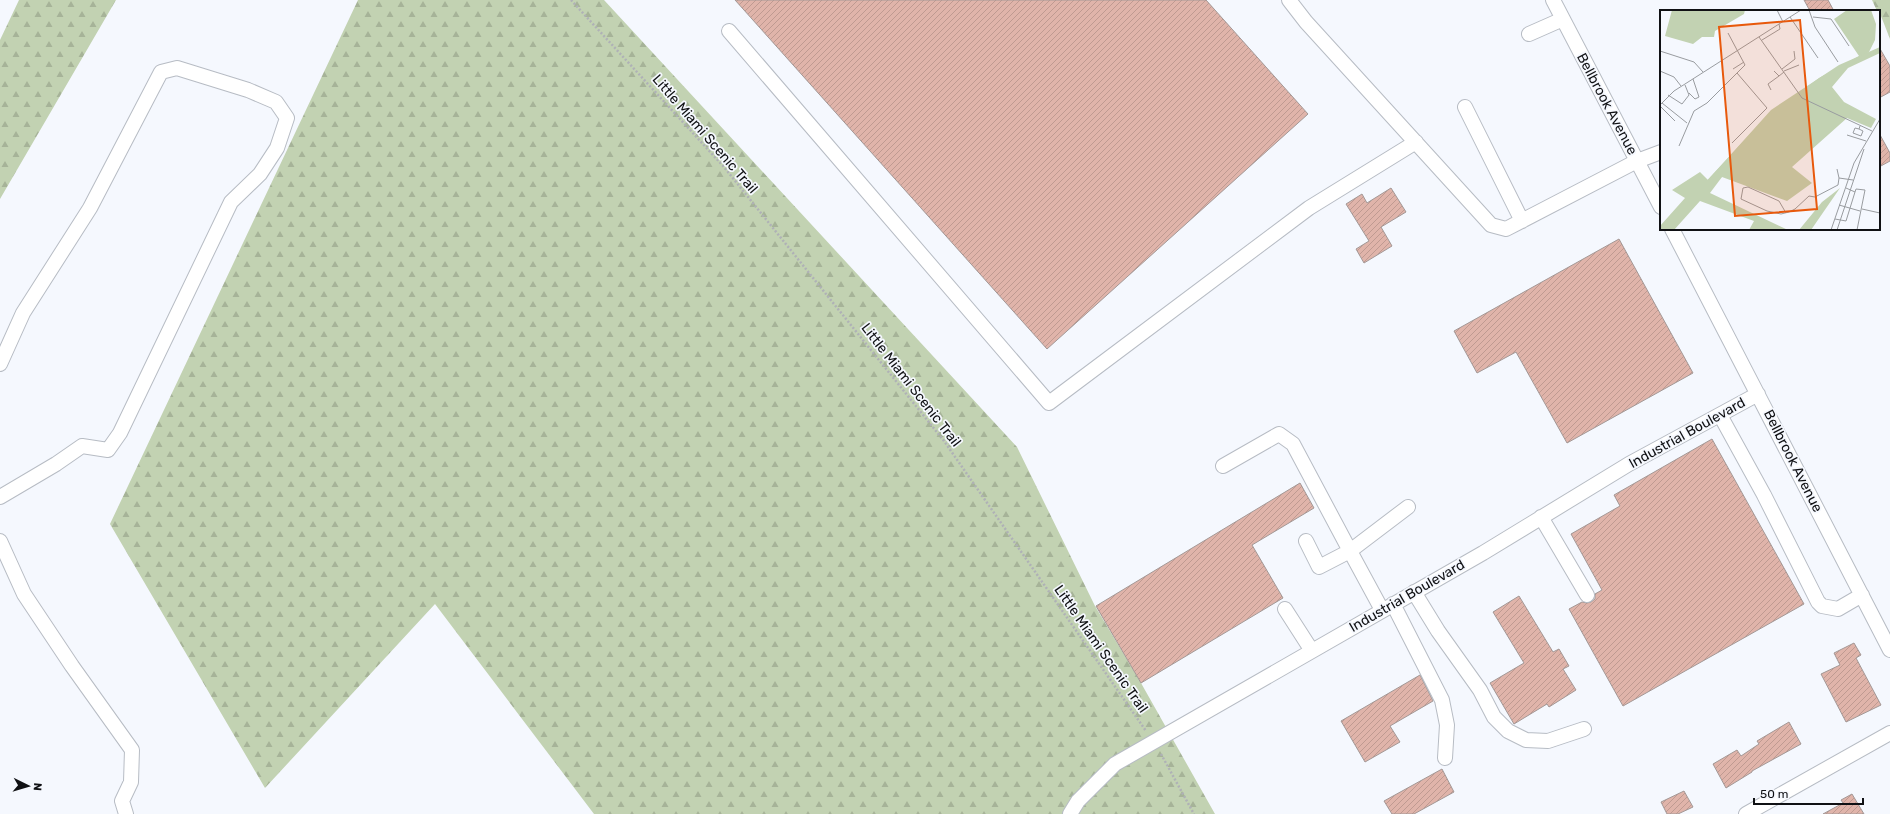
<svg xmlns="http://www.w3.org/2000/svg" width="1890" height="814" font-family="Rubik,sans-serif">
	<defs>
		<pattern id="forest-firs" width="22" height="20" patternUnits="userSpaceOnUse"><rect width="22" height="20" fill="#c2d2b2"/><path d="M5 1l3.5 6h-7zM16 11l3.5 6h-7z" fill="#a6b398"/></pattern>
		<pattern id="building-hatch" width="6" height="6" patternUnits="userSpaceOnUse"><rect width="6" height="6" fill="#e0b4aa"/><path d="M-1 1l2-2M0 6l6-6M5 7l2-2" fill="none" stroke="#bf9a91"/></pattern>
	</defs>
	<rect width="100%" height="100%" fill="#f5f8fe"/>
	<!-- forest -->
	<path fill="url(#forest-firs)" d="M19,0H116L0,199V40Z
		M358,0H604L1017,447L1095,606L1141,683L1215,814H594L435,604L265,788L110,524Z
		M1872,0H1890V39L1879,11H1877Z"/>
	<!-- building -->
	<path fill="url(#building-hatch)" stroke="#a39896" d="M735,0H1206L1308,114L1047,349Z
		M1804,0H1828L1834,11H1810Z
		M1879,47L1890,66V92L1879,98Z
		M1879,133L1890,153V161L1879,167Z
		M1391,188L1406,212L1381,227L1392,246L1364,263L1356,249L1369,241L1346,204L1362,194L1367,203Z
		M1619,239L1693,373L1567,443L1516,352L1477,373L1454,331Z
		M1712,439L1804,604L1623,706L1569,609L1582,602L1587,603L1591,602L1595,599V594L1602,590L1571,534L1620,506L1614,495Z
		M1300,483L1314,508L1252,545L1283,598L1141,683L1096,606Z
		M1519,596L1553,652L1559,649L1569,666L1563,669L1576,690L1549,707L1547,704L1514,724L1490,683L1524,663L1493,612Z
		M1854,643L1861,655L1856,658L1881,705L1846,722L1821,674L1840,665L1834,653Z
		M1420,675L1433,701L1390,726L1400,742L1365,762L1341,721Z
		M1789,722L1801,744L1752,771V772L1726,788L1713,764L1737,750L1741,756L1759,744L1757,741Z
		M1442,769L1454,792L1414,814H1392L1384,801Z
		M1684,791L1693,807L1678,814H1667L1661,802Z
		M1852,794L1864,814H1823L1843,803L1841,800Z"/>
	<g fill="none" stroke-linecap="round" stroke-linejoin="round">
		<!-- minor casing -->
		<g stroke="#b7bcc4" stroke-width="16">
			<path id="minor" d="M1289,0L1306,22L1491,225L1506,229L1637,161L1661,152
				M1553,0L1661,207
				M729,31L1049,403L1309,208L1416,142
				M1529,34L1563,19
				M1465,107L1522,221
				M1672,229L1890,650
				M0,364L23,313L90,208L161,72L177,68L248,90L276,102L287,118L277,148L260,174L231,202L120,433L108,450L82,446L56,464L0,497
				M1720,415L1764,495L1818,602L1822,606L1838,609L1862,595
				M1223,466L1279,434L1293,444L1350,551L1319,567L1306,541
				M1541,517L1587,595
				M0,541L24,594L72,666L132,750L131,782L122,801L126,814
				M1414,592L1438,631L1480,690L1494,717L1508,731L1526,740L1548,741L1584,729
				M1393,604L1442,700L1447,725L1445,758
				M1285,609L1312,651
				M1382,610L1350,551L1408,507
				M1070,814L1078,801L1115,764L1483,553L1629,464L1758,394
				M1746,814L1890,733"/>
		</g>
		<!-- path -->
		<path stroke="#afb1b6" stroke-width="2.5" stroke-dasharray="2 2" stroke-linecap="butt" d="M571,0L724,167L944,441L1146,731
			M1161,754L1194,814"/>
		<!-- minor -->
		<use href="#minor" stroke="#fff" stroke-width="14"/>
	</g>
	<g text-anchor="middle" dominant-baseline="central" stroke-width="3.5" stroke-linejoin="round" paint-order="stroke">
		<!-- street labels -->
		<g font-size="14" fill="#101114" stroke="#f5f8fe">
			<text transform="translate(1607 104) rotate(62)">Bellbrook Avenue</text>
			<text transform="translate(705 134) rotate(49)">Little Miami Scenic Trail</text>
			<text transform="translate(911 385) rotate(52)">Little Miami Scenic Trail</text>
			<text transform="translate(1687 433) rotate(-29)">Industrial Boulevard</text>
			<text transform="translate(1793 461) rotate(63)">Bellbrook Avenue</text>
			<text transform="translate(1407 596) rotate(-30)">Industrial Boulevard</text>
			<text transform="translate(1101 649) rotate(55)">Little Miami Scenic Trail</text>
		</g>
	</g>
	<!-- overview -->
	<g transform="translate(1660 10)">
		<rect width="220" height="220" fill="#f5f8fe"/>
		<path d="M187,0H211L216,14L215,30L209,42L188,57L1,220L104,109L159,68L199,46L174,9Z" fill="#c2d2b2"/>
		<path d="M12,0H85L84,4L55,21L54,27H42L33,34L5,26ZM220,37V43L188,58L172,77L184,92L216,109L211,118L187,108L132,157L152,173L127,191L62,167L50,183L128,220H89L94,211L40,191L14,220H0V216L25,188L12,180L40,162L48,170L111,100L179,55ZM180,178L151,220H139L162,192Z" fill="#c2d2b2"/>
		<path fill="none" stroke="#999ca0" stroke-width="1" d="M117,0L123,12M149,0L155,17L178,52M130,7L158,48M153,7L171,9L189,36M99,27L142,88L212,121M102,30L120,19L119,14M0,41L34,52L43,62M73,59L84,52M122,59L135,49L134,41M0,61L14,67L21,76M114,61L119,66L124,62M124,61L139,55M111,80L108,74L119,66M29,83L35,89L39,87L33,69M8,85L22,94L29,85L25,75M2,93L27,113M0,95L14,81L141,0M0,96L15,111M199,119L195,118L193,123L201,126L203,121L199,119L200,116M187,125L206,131M72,133L107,98L77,63M19,136L34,101L47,93L85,55L68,23M177,159L179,168L193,170M186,178L195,182L196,179L205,180L197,220M179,195L200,201M202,199L220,203M126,203L119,191L88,177L83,178L81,189L107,201L121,204L129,202L135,199L149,186L155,187L178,175L179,168M175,209L186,211L195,182M171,220L194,153L220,109M177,220L204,139"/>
		<path fill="#e8590c" fill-opacity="0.15" stroke="#e8590c" stroke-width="2" d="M140,10L157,199L75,206L59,17Z"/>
		<rect width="220" height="220" fill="none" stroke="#101114" stroke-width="2"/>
	</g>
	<!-- north arrow -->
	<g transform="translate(28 786) rotate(95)" stroke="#f5f8fe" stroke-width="3" paint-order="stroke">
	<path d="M0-3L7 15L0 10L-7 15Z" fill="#101114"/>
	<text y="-6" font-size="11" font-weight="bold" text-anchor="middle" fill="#101114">N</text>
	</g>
	<!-- scale -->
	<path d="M1754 798v6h109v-6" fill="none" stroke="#101114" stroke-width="2"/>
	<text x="1760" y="798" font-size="12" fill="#101114" stroke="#f5f8fe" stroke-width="3" paint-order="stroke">50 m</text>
</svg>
